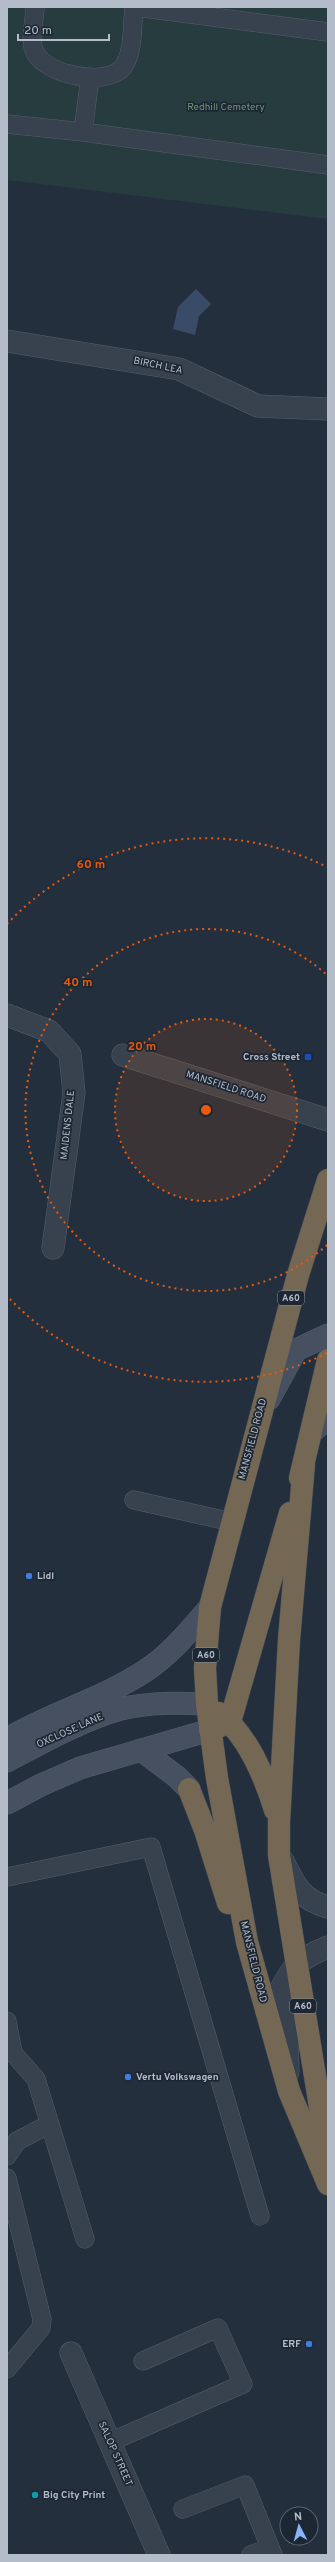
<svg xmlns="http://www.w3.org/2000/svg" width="335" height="2562" font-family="Overpass,sans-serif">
	<rect width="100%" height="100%" fill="#242f3e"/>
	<!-- green -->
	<path fill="#263c3f" d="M7,7H328V219L7,180Z"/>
	<!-- water -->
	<path fill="#394c67" d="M196,289L211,304L199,316L195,335L173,329L178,307Z"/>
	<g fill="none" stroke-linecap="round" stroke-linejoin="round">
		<!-- lane casing -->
		<g stroke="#565f6c" stroke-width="19">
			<path id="lane" d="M35,7C35,19 30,36 33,47C39,75 107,88 123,67C134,52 132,25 134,7
				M136,7L328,32
				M7,124L83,132L328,165
				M83,132L90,77
				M134,1500L232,1522
				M7,1877L151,1847L260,2216
				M7,2021L13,2053L36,2079L85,2239
				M7,2156L17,2141L50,2124
				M7,2178L42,2319L41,2328L7,2369
				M110,2442L243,2384L218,2328L143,2361
				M183,2509L245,2485L273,2555
				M251,2555L270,2548"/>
		</g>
		<!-- street casing -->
		<g stroke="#565f6c" stroke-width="23">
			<path id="street" d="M7,341L179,369L258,406L328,409
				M7,1015L49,1031L70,1054L74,1093L53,1248
				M123,1055L328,1120
				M283,1861C294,1884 301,1900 328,1907
				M288,2072L287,2037L279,1993C292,1966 300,1958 328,1947
				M71,2353L159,2555"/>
		</g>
		<!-- secondary casing -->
		<g stroke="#565f6c" stroke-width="23">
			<path id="secondary" d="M269,1399L296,1350L328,1335
				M313,1431L328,1418
				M7,1739C51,1713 102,1699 145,1671C171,1654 190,1630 210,1607
				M141,1750L177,1777L189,1789
				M7,1761C43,1742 82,1720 121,1709C149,1702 178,1703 207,1704
				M7,1803L41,1785L80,1768L210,1730"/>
		</g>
		<!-- highway casing -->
		<g stroke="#434c59" stroke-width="23">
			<path id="highway" d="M328,1180L298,1275L210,1607L205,1668L207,1704L217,1778L247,1942L289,2091L328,2184
				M304,1464L289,1640L279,1822V1855L328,2156
				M300,1478L328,1360
				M219,1713C248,1736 264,1775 275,1810
				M210,1730L230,1722L290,1513
				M189,1789L205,1830L228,1903"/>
		</g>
		<!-- lane -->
		<use href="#lane" stroke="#38414e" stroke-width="18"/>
		<!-- street -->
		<use href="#street" stroke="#38414e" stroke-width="22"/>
		<!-- secondary -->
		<use href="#secondary" stroke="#465061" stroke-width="22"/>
		<!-- highway -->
		<use href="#highway" stroke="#746855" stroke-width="22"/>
	</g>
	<!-- distance rings -->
	<circle cx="206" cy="1110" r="91" fill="#e8590c" fill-opacity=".12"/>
	<g fill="none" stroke="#e8590c" stroke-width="2" stroke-dasharray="2 4">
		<circle cx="206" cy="1110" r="91"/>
		<path d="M327 1245A181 181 0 1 1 327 975"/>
		<path d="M327 1353A272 272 0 0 1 7 1296M7 924A272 272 0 0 1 327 867"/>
	</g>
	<!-- markers -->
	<rect fill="#1a4fb4" stroke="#1d2633" stroke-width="1.5" x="304" y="1053" width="8" height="8" rx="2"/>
	<g fill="#3f7fe0" stroke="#1d2633" stroke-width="1.5">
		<circle cx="29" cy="1576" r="4"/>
		<circle cx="128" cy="2077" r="4"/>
		<circle cx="309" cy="2344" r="4"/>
	</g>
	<circle fill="#0f9aa8" stroke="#1d2633" stroke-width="1.5" cx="35" cy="2495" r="4"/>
	<g text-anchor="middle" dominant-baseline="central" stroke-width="3.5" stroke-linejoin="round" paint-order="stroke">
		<!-- shield labels -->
		<g fill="#1d2633" stroke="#878f9c" stroke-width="1">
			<rect x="278" y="1291" width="26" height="14" rx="3"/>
			<rect x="193" y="1648" width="26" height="14" rx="3"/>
			<rect x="290" y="1999" width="26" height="14" rx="3"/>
		</g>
		<g font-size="9" font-weight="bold" fill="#b4bcc9">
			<text x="291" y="1298">A60</text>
			<text x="206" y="1655">A60</text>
			<text x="303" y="2006">A60</text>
		</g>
		<!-- park labels -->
		<g font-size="10" fill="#6b9a76" stroke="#1d2633">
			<text x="226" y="107">Redhill Cemetery</text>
		</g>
		<!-- street labels -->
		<g font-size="10" fill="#b4bcc9" stroke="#1d2633">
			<text transform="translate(158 366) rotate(12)">BIRCH LEA</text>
			<text transform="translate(226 1087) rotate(18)">MANSFIELD ROAD</text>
			<text transform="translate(68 1125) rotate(-84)">MAIDENS DALE</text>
			<text transform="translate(253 1439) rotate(-75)">MANSFIELD ROAD</text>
			<text transform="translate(70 1731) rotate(-24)">OXCLOSE LANE</text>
			<text transform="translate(253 1962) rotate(76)">MANSFIELD ROAD</text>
			<text transform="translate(115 2454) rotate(66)">SALOP STREET</text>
		</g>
		<!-- poi labels -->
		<g font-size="10" font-weight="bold" fill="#b4bcc9" stroke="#1d2633" text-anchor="start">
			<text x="300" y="1057" text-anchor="end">Cross Street</text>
			<text x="37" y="1576">Lidl</text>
			<text x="136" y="2077">Vertu Volkswagen</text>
			<text x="301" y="2344" text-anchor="end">ERF</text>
			<text x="43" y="2495">Big City Print</text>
		</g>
	</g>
	<circle cx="206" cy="1110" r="6" fill="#e8590c" stroke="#1d2633" stroke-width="2"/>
	<g font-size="12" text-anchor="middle" font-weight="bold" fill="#e8590c" stroke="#1d2633" stroke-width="3.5" stroke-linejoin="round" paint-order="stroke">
		<text x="91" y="868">60 m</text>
		<text x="78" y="986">40 m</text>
		<text x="142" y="1050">20 m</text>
	</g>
	<!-- border -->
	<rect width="335" height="2562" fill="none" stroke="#b4bcc9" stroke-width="16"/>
	<!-- north arrow -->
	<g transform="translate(299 2526) rotate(354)"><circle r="19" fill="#1d2633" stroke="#59626f"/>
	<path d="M0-3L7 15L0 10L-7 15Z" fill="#8ab4f8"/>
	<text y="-6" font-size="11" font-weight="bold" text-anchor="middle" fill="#b4bcc9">N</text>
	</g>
	<!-- scale -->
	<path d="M18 34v6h91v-6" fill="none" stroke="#b4bcc9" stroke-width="2"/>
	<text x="24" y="34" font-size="12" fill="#b4bcc9" stroke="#1d2633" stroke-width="3" paint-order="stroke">20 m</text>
</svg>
